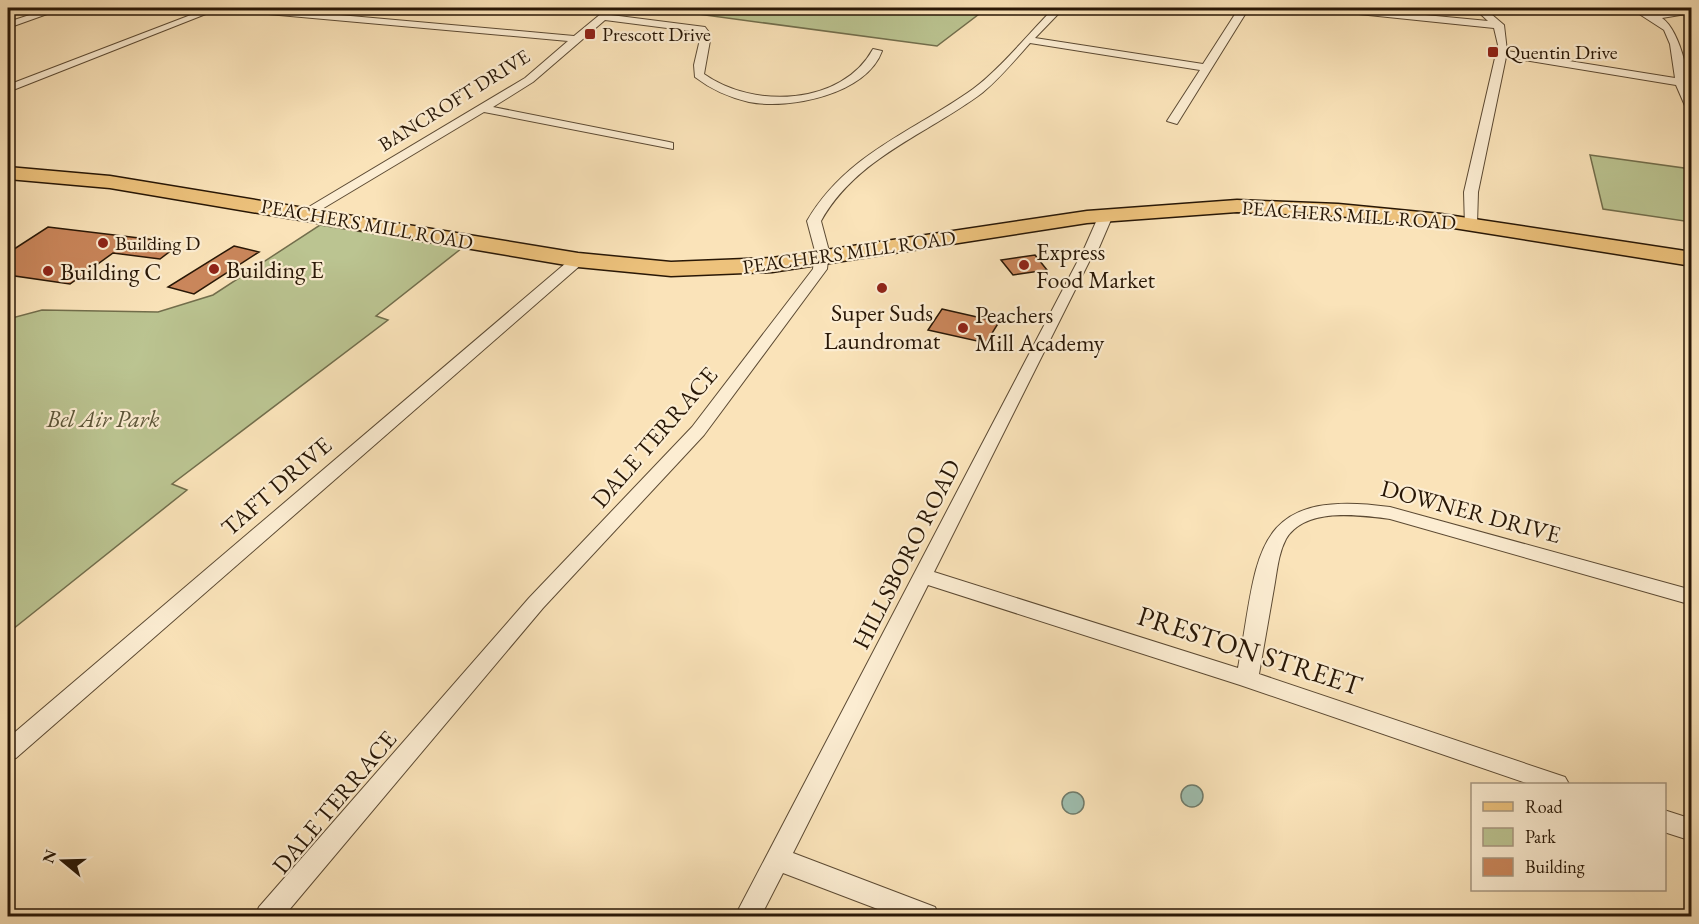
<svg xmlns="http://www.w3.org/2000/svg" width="1699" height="924" font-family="'EB Garamond',serif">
	<rect width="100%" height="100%" fill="#fae3b9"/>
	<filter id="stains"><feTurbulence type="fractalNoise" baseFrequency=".00333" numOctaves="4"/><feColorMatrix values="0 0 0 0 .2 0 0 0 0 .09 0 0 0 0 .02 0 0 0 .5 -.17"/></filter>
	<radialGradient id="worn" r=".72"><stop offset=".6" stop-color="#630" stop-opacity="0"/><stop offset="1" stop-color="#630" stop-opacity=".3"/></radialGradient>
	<!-- green -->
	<path fill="#bbc491" stroke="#726e4c" stroke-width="1.5" d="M694,8H987L937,46L690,13Z
		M1590,155L1691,169V222L1603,209Z
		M320,225L462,248L376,316L388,320L172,484L187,490L8,633V319L42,310L158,312L213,295Z"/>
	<!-- water -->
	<path fill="#9ebeaf" stroke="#6f7b6b" stroke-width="1.5" d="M1181 796a11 11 0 1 1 22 0a11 11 0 1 1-22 0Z
		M1062 803a11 11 0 1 1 22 0a11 11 0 1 1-22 0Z"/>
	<!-- building -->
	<path fill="#ca865b" stroke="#281706" stroke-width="1.5" d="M48,227L181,243L160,259L113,253L70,284L8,275V253Z
		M234,246L259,252L194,294L168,287Z
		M1035,255L1047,270L1013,275L1001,260Z
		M942,309L999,322L986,343L928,330Z"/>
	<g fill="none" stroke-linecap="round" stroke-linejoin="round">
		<!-- street casing -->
		<g stroke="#5c4a33" stroke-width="2">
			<path id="street" d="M51,8H64L8,28V22Z
				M209,8H221L8,92V85Z
				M229,8H261L574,36L608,8H618L611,15L705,27L711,35L704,74C753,109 842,106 873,49L882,51C867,94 790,110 749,102C728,97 712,90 695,77L694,65L701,35L698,32L605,20L533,82L493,107L669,142L673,143V149L484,112L307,218L302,217V211L525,78L568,41L234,11Z
				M1054,8H1064L1035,38L1203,64L1239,8H1249L1177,124L1167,121L1200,70L1030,43C1015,60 999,79 982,93C926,135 857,157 821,221L829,251L827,269L704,435L543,608L284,916H255L259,907L529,598L692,427L813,269L815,251L807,221C847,153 913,132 973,89C1000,69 1030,32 1054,8Z
				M1352,8L1488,21L1474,8H1484L1504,25L1507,51L1675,78L1670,44L1664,30L1630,8H1642L1654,13L1692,8V13L1662,18C1682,32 1692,88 1692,111L1686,108L1676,85L1506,57L1478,192L1477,224L1475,227H1465L1464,192L1498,45L1494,28L1349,13V9Z
				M1106,211L1113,215L1098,250L1091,258L934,572L1238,668C1259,558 1248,487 1390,507L1692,590V605L1390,519C1360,515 1305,507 1286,539C1278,554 1277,572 1274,588C1269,617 1264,646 1259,674L1565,777L1569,784H1529L1240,685L928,585L793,853L935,907L939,916H896L783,873L761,916H735L1084,249L1099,215Z
				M578,256L585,260L583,263L16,758L8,760V738L573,257Z
				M1664,810L1692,819V841L1664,832Z"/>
		</g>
		<!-- primary casing -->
		<g stroke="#281706" stroke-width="3">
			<path id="primary" d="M8,167L110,176L578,253L671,262L772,258L1087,211L1237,200L1338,204L1441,214L1692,252V266L1441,226L1338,216L1237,212L1087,223L772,272L671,276L578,267L110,188L8,179Z"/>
		</g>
		<!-- street -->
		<use href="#street" fill="#fcedd2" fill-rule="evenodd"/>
		<!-- primary -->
		<use href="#primary" fill="#edc27c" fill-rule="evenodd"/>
	</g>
	<!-- markers -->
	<g fill="#8f2418" stroke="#fcedd2" stroke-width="2">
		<rect x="584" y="28" width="12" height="12" rx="3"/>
		<rect x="1487" y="46" width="12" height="12" rx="3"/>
		<circle cx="103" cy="243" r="6"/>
		<circle cx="1024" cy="265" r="6"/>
		<circle cx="214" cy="269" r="6"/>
		<circle cx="48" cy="271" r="6"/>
		<circle cx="882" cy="288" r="6"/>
		<circle cx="963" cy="328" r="6"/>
	</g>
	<g text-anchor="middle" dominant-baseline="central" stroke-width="4.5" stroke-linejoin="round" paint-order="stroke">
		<!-- far-poi labels -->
		<g font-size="20" fill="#281706" stroke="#fcedd2" text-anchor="start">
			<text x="602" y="34">Prescott Drive</text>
			<text x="1505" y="52">Quentin Drive</text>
			<text x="115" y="243">Building D</text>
		</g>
		<!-- far-street labels -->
		<g font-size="20" fill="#281706" stroke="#fcedd2">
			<text transform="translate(454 100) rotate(-32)">BANCROFT DRIVE</text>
			<text transform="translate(1349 215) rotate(4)">PEACHERS MILL ROAD</text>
			<text transform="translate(367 224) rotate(10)">PEACHERS MILL ROAD</text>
			<text transform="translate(849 252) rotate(-8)">PEACHERS MILL ROAD</text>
		</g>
		<!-- poi labels -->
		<g font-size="24" fill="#281706" stroke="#fcedd2" text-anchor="start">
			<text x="1036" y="251">Express<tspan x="1036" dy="28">Food Market</tspan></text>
			<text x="226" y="269">Building E</text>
			<text x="60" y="271">Building C</text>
			<text x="882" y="312" text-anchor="middle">Super Suds<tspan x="882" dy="28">Laundromat</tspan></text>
			<text x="975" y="314">Peachers<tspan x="975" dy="28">Mill Academy</tspan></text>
		</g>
		<!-- park labels -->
		<g font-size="24" font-style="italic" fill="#5b5437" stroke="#fcedd2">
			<text x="103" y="418">Bel Air Park</text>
		</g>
		<!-- street labels -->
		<g font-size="24" fill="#281706" stroke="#fcedd2">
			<text transform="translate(654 437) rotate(-49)">DALE TERRACE</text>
			<text transform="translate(276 486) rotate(-41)">TAFT DRIVE</text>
			<text transform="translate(1471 511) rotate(15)">DOWNER DRIVE</text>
			<text transform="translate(906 554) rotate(-63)">HILLSBORO ROAD</text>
			<text transform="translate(334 802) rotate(-50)">DALE TERRACE</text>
		</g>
		<!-- near-street labels -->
		<g font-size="28" fill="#281706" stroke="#fcedd2">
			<text transform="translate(1250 650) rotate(18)">PRESTON STREET</text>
		</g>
	</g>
	<!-- margin -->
	<rect width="1699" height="924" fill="none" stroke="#fae3b9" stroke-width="30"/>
	<rect x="9" y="9" width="1681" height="906" fill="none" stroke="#281706" stroke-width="3"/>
	<rect x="15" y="15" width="1669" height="894" fill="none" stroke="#281706" stroke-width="1.5"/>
	<!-- legend -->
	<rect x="1471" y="783" width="195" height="108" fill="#fcedd2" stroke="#a79780" stroke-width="1.5"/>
	<rect x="1483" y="802" width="30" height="9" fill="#edc27c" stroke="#a79780" stroke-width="1.5"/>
	<text x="1525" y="813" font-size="18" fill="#281706">Road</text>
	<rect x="1483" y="828" width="30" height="18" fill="#bbc491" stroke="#a79780" stroke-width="1.5"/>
	<text x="1525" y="843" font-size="18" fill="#281706">Park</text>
	<rect x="1483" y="858" width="30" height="18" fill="#ca865b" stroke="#a79780" stroke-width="1.5"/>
	<text x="1525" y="873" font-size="18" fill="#281706">Building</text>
	<!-- north arrow -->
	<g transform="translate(63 861) rotate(289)" stroke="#fcedd2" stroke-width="4.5" paint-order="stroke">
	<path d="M0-4.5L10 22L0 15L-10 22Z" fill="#281706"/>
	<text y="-9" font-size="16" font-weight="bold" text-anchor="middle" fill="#281706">N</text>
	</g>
	<rect width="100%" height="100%" filter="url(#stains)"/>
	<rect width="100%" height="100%" fill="url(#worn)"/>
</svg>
